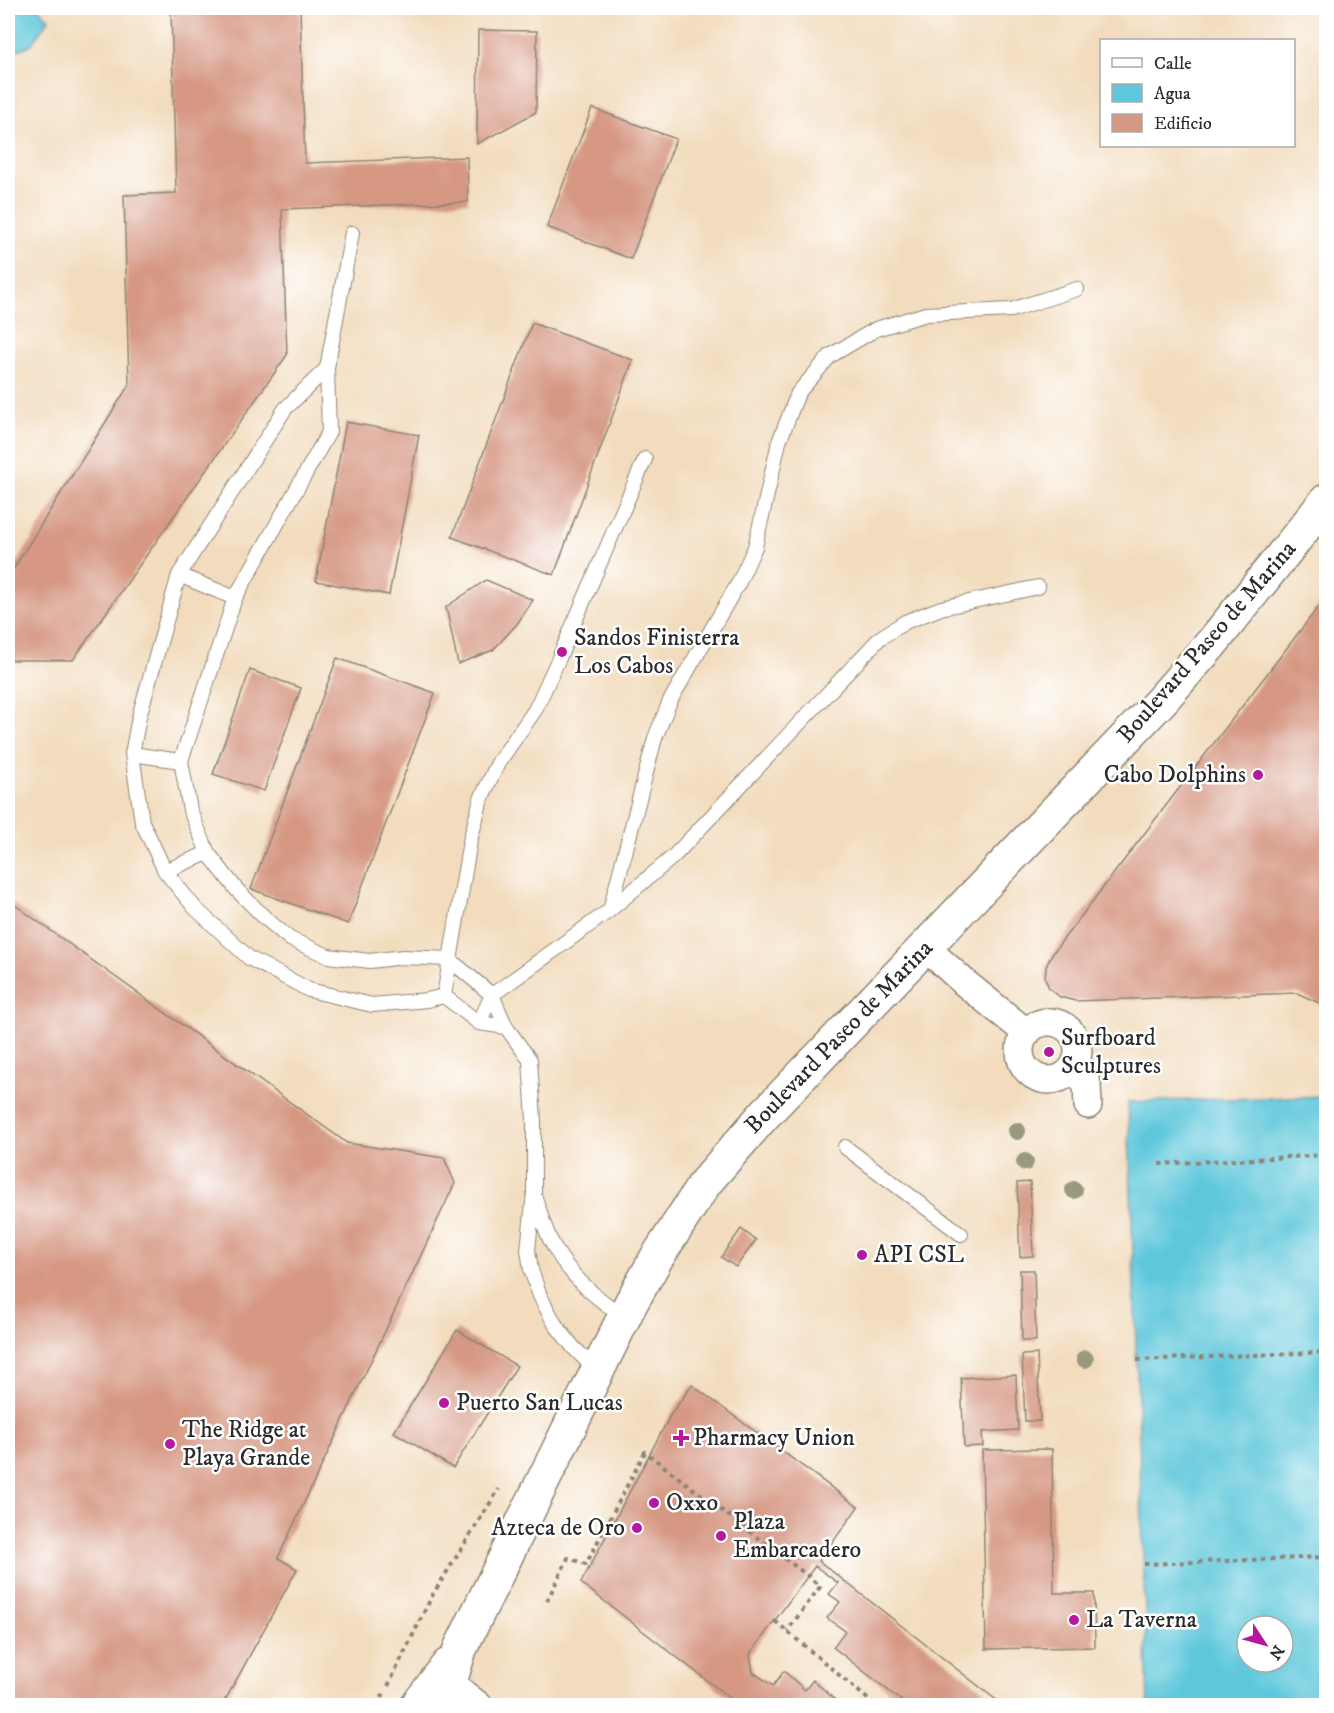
<svg xmlns="http://www.w3.org/2000/svg" width="1334" height="1713" font-family="'IM FELL DW Pica',serif">
	<rect width="100%" height="100%" fill="#fff"/>
	<filter id="ink" filterUnits="userSpaceOnUse"><feTurbulence type="fractalNoise" baseFrequency=".0167" numOctaves="2"/><feDisplacementMap in="SourceGraphic" scale="12" xChannelSelector="R" yChannelSelector="G"/><feConvolveMatrix kernelMatrix="1 2 1 2 8 2 1 2 1" color-interpolation-filters="sRGB"/></filter>
	<filter id="wash" filterUnits="userSpaceOnUse"><feTurbulence type="fractalNoise" baseFrequency=".008" numOctaves="4" result="noise"/><feDisplacementMap in="SourceGraphic" scale="24" xChannelSelector="R" yChannelSelector="G"/><feGaussianBlur stdDeviation="1.35" result="paint"/><feColorMatrix in="noise" values="0 0 0 0 0 0 0 0 0 0 0 0 0 0 0 0 0 1.4 0 .05"/><feComposite in="paint" operator="in"/></filter>
	<g filter="url(#wash)">
		<rect width="100%" height="100%" fill="#f2dcbd"/>
		<!-- water -->
		<path fill="#5fc7db" stroke="#457983" stroke-width="1.5" fill-rule="evenodd" d="M8,8H38L49,19L31,45L8,54Z
			M1326,1096V1705H1148L1128,1102ZM1247,1626H1283V1662H1247Z"/>
		<g id="blocks">
			<!-- building -->
			<path fill="#d69883" d="M171,8H300L305,163L467,157L468,202L282,209L287,355L73,660H8V574H10L129,385L124,195L176,193Z
				M478,30L537,31L536,112L477,144Z
				M592,108L676,139L631,259L547,227Z
				M532,323L633,360L554,575L452,537Z
				M346,422L419,435L389,595L316,581Z
				M486,580L533,600L517,624L493,650L458,664L446,607Z
				M1326,597V1006L1297,993L1075,1001L1060,997L1049,988L1045,978L1046,967L1052,954Z
				M337,658L435,693L348,924L251,889Z
				M250,670L301,688L264,791L213,774Z
				M8,900L347,1143L444,1158L455,1183L278,1558L297,1569L227,1697L220,1706H8Z
				M1030,1182L1033,1256L1020,1257L1017,1183Z
				M741,1229L756,1240L736,1267L721,1257Z
				M1020,1270H1034L1036,1341H1022Z
				M457,1330L517,1366L453,1468L394,1432Z
				M1037,1354L1040,1421H1025L1022,1355Z
				M1016,1375L1018,1430L982,1432L983,1446L964,1447L961,1378Z
				M692,1385L858,1507L819,1561L1004,1706H908L833,1647L845,1631L827,1618L840,1602L829,1594L838,1583L815,1566L750,1654L753,1672L773,1686L784,1671L805,1690L813,1680L842,1706H740L581,1583L671,1414Z
				M1052,1449L1054,1593H1094L1095,1647L986,1649L982,1450Z"/>
		</g>
	</g>
	<g filter="url(#ink)">
		<use href="#blocks" fill-opacity="0" stroke="#8e8474" stroke-width="1.5"/>
		<g fill="none" stroke-linecap="round" stroke-linejoin="round">
			<!-- lane casing -->
			<g stroke="#8e8474" stroke-width="16">
				<path id="lane" d="M352,233L327,368L329,432L235,598L181,761L190,810L208,853L237,890L264,917L290,939L328,956L370,961L403,957L449,959L492,995L506,1027L530,1060L534,1120V1193L528,1250L531,1270L540,1296L555,1324L573,1347L597,1371
					M327,368L285,409L179,575L139,717L132,754L142,822L165,871L195,908L249,958L309,990L372,1005L427,1000L444,996L479,1023L506,1027
					M179,575L235,598
					M132,754L181,761
					M165,871L208,853
					M610,910L674,856L880,638L905,622L941,608L1038,587
					M444,996L470,841L481,799L498,763L535,710L559,658L645,459
					M479,1023L492,995L610,910L655,738L670,701L739,582L755,547L779,442L798,393L830,356L876,329L926,314L1011,310L1077,289
					M845,1147L961,1234
					M535,1198C541,1214 545,1232 554,1247C570,1275 596,1299 624,1316"/>
			</g>
			<!-- street casing -->
			<g stroke="#8e8474" stroke-width="30">
				<path id="street" d="M925,947L965,983L1027,1033
					M1020 1051a29 29 0 1 1 58 0a29 29 0 1 1-58 0Z
					M1072,1069L1087,1084L1088,1105
					M440,1675L479,1706"/>
			</g>
			<!-- secondary casing -->
			<g stroke="#8e8474" stroke-width="36">
				<path id="secondary" d="M417,1706L448,1665
					M443,1706L460,1649L631,1303L656,1259L705,1183L764,1115L1160,702L1212,643L1326,501"/>
			</g>
			<!-- path -->
			<path stroke="#8e8474" stroke-width="4" stroke-dasharray="4.5 4.5" stroke-linecap="butt" d="M1159,1164L1326,1155
				M1137,1360L1326,1352
				M1144,1564L1326,1557
				M547,1601L568,1558L586,1564L645,1452L808,1576L820,1587L787,1631
				M775,1621L876,1706
				M388,1686L433,1594L499,1489
				M378,1706L384,1693"/>
			<!-- lane -->
			<use href="#lane" stroke="#fff" stroke-width="14"/>
			<!-- street -->
			<use href="#street" stroke="#fff" stroke-width="27"/>
			<!-- secondary -->
			<use href="#secondary" stroke="#fff" stroke-width="33"/>
		</g>
		<!-- trees -->
		<g fill="#98997d">
			<circle cx="1017" cy="1131" r="9"/>
			<circle cx="1025" cy="1162" r="9"/>
			<circle cx="1074" cy="1190" r="9"/>
			<circle cx="1085" cy="1359" r="9"/>
		</g>
	</g>
	<!-- markers -->
	<g fill="#b5179e" stroke="#fff" stroke-width="2">
		<circle cx="562" cy="652" r="6"/>
		<circle cx="1258" cy="775" r="6"/>
		<circle cx="1049" cy="1052" r="6"/>
		<circle cx="862" cy="1255" r="6"/>
		<circle cx="444" cy="1403" r="6"/>
		<path d="M678 1429h6v6h6v6h-6v6h-6v-6h-6v-6h6z"/>
		<circle cx="170" cy="1444" r="6"/>
		<circle cx="654" cy="1503" r="6"/>
		<circle cx="637" cy="1528" r="6"/>
		<circle cx="721" cy="1536" r="6"/>
		<circle cx="1074" cy="1620" r="6"/>
	</g>
	<g text-anchor="middle" dominant-baseline="central" stroke-width="5" stroke-linejoin="round" paint-order="stroke">
		<!-- poi labels -->
		<g font-size="24" fill="#2b2b2b" stroke="#fff" text-anchor="start">
			<text x="574" y="638">Sandos Finisterra<tspan x="574" dy="28">Los Cabos</tspan></text>
			<text x="1246" y="775" text-anchor="end">Cabo Dolphins</text>
			<text x="1061" y="1038">Surfboard<tspan x="1061" dy="28">Sculptures</tspan></text>
			<text x="874" y="1255">API CSL</text>
			<text x="456" y="1403">Puerto San Lucas</text>
			<text x="182" y="1430">The Ridge at<tspan x="182" dy="28">Playa Grande</tspan></text>
			<text x="693" y="1438">Pharmacy Union</text>
			<text x="666" y="1503">Oxxo</text>
			<text x="733" y="1522">Plaza<tspan x="733" dy="28">Embarcadero</tspan></text>
			<text x="625" y="1528" text-anchor="end">Azteca de Oro</text>
			<text x="1086" y="1620">La Taverna</text>
		</g>
		<!-- street labels -->
		<g font-size="24" fill="#2b2b2b" stroke="#fff">
			<text transform="translate(1207 642) rotate(-49)">Boulevard Paseo de Marina</text>
			<text transform="translate(839 1037) rotate(-46)">Boulevard Paseo de Marina</text>
		</g>
	</g>
	<!-- margin -->
	<rect width="1334" height="1713" fill="none" stroke="#fff" stroke-width="30"/>
	<!-- legend -->
	<rect x="1100" y="39" width="195" height="108" fill="#ffffff" stroke="#aaaaaa" stroke-width="1.5"/>
	<rect x="1112" y="58" width="30" height="9" fill="#ffffff" stroke="#aaaaaa" stroke-width="1.5"/>
	<text x="1154" y="69" font-size="18" fill="#2b2b2b">Calle</text>
	<rect x="1112" y="84" width="30" height="18" fill="#5fc7db" stroke="#aaaaaa" stroke-width="1.5"/>
	<text x="1154" y="99" font-size="18" fill="#2b2b2b">Agua</text>
	<rect x="1112" y="114" width="30" height="18" fill="#d69883" stroke="#aaaaaa" stroke-width="1.5"/>
	<text x="1154" y="129" font-size="18" fill="#2b2b2b">Edificio</text>
	<!-- north arrow -->
	<g transform="translate(1265 1644) rotate(126)"><circle r="28" fill="#ffffff" stroke="#aaaaaa" stroke-width="1.5"/>
	<path d="M0-4.5L10 22L0 15L-10 22Z" fill="#b5179e"/>
	<text y="-9" font-size="16" font-weight="bold" text-anchor="middle" fill="#2b2b2b">N</text>
	</g>
</svg>
